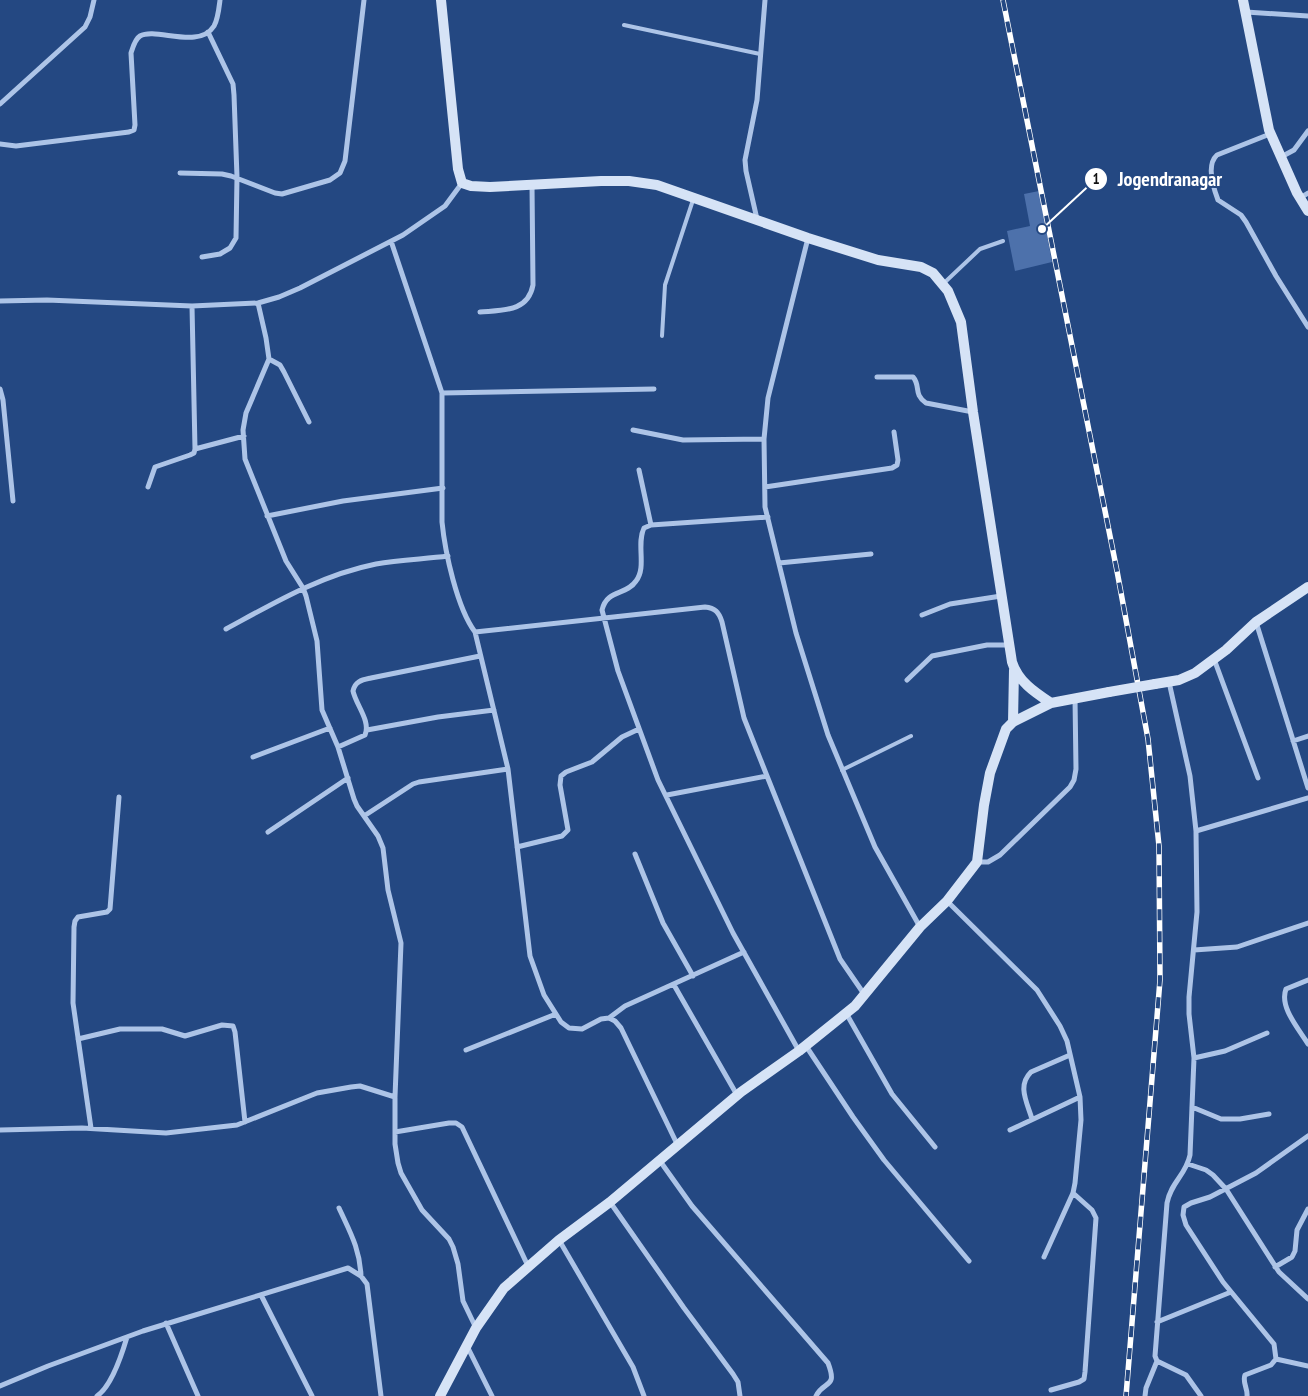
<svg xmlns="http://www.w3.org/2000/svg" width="1308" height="1396" font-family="'PT Sans Narrow',sans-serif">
	<rect width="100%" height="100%" fill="#244882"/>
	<!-- building -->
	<path fill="#4d71ab" d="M1039,191L1052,262L1015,271L1007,231L1030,226L1024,194Z"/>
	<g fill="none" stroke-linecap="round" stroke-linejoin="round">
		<!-- lane -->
		<path stroke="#adc4e7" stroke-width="4" d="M624,25L760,54
			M943,284L980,249L1003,241
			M662,336L665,285L693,200
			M842,770L911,736"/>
		<!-- street -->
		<path stroke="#adc4e7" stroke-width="5" d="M1246,12L1308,16
			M0,104L85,27L90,17L94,0
			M1270,134L1217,155C1206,165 1213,187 1218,200L1241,215L1246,222L1276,276L1308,327
			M0,144L16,146L129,132L134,130L135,125L131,53C133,47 135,39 140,36C156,27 199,50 214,26C218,19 219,8 220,0
			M1281,157L1294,150L1308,131
			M180,173L222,174L231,176L275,193L282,194L330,180L340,173L345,161L364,0
			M1300,198L1308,193
			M757,219L746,171L745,160L757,100L765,0
			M808,238L768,398L764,439L765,507L796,633L828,735L875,847L920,927
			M391,241L442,393V522C445,552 457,608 475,632L508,769L530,956L544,995L561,1022L569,1028L582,1029L601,1019L609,1018L615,1021L621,1028L678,1146
			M202,257L220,254L230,248L236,238L237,177L234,95L233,84L208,32
			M0,301L47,300L192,306L258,303L279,297L300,288L403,235L445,206L462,183
			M258,303L266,338L269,359L246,413L243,430L245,459L286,561L303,588L306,596L317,641L322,710L338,747L354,799L357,806L378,836L383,848L388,890L401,943L395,1097V1144L398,1163L401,1173L422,1210L449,1239L453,1247L458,1264L463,1301L476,1328
			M480,312C503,310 528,312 533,285L532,185
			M269,359L280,365L284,372L309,422
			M877,377H913C921,386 913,394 926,403L973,412
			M0,389L3,400L13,501
			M442,393L654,389
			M633,430L683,440L764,439
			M195,449L244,436
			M639,470L651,525
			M148,487L155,467L190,455L194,453L195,449L192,306
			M765,487L892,468L897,465L898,460L894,432
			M267,516L343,501L443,488
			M768,517L651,525L644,528C636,544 647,567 636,581C626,596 607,589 602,610L618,671L658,780L733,933L799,1051
			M779,563L871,554
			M922,615L950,604L1001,596
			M1256,622L1308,788
			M226,629C274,603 321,575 376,564C399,560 424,559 448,556
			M475,632L705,607C715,608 719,612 722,622L744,718L767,776L840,959L864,994
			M1214,659L1258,778
			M907,680L932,656L987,645H1009
			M1169,682L1190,776L1196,831L1197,912L1189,997V1014L1194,1058L1190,1155C1186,1175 1171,1182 1167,1203L1155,1356L1157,1361L1186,1375L1201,1396
			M367,730L438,717L494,710
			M1293,741L1308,736
			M338,747L365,735C371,721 356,705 353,691C355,681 362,680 371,678L480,656
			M253,757L330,728
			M667,795L767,776
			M364,816L413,784L419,782L508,769
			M1196,831L1308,798
			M268,832L348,778
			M517,847L562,836L568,830L560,785L561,776L566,772L592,762L622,737L639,729
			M635,854L663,923L693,976
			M977,862H988L1000,855L1070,787L1074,780L1076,769L1075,698
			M947,901L1037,990L1060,1026L1067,1041L1080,1097L1081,1120L1075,1183L1073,1193L1044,1257
			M1194,950L1237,947L1308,923
			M1308,980L1286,989C1279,1007 1299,1029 1308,1044
			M674,985L737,1095
			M846,1013L892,1094L935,1147
			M609,1018L625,1006L744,952
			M78,1039L120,1029H162L185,1036L222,1025L233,1026L235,1032L245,1122
			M806,1046L853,1117L884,1160L969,1261
			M466,1050L556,1014
			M1194,1058L1225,1051L1267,1033
			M1192,1107L1221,1119H1240L1269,1114
			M1032,1119C1027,1102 1017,1086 1031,1072L1070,1055
			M91,1128L73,1003L74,927L75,921L78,917L107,912L110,909L119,797
			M0,1130L82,1128L166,1133L237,1125L317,1093L351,1087L360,1086L395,1097
			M1010,1130L1080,1097
			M395,1132L449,1123H456L462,1127L528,1266
			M660,1161L692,1206L828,1363C838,1389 824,1380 816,1396
			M1188,1164L1206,1170L1213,1175L1226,1189L1279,1272L1308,1299
			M610,1202L684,1308L733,1374L738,1382L740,1396
			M339,1208C350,1232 360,1249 361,1276
			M559,1240L633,1367L644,1396
			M1275,1267L1292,1257L1295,1251L1297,1230L1308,1209
			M261,1295L312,1396
			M1157,1322L1231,1292
			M166,1323L198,1396
			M467,1346L492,1396
			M1276,1359L1308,1366
			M0,1386L48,1366L143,1331L348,1268L361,1276L367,1284L381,1396
			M1051,1390L1079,1382L1084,1379L1085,1372L1096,1218L1092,1210L1073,1193
			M97,1396C112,1386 122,1354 127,1337
			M1145,1396L1146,1388L1157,1361
			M1247,1396C1248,1389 1242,1382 1245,1375L1271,1365L1276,1359L1274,1344L1223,1282L1186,1225L1183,1215L1184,1207L1191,1203L1210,1197L1256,1173L1308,1136"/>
		<!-- secondary -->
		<path stroke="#d6e3f6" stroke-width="10" d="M441,0L458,169L462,183L471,186L490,187L601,181H629L657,185L808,238L878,260L921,267L933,273L948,291L961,322L973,412L1012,662C1018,681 1034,692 1051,703
			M1243,0L1269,130L1297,193L1308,211
			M1155,684L1179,680L1195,673L1226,650L1256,622L1308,587
			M1013,722L1014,670
			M440,1396L476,1328L504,1288L559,1240L610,1202L741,1092L799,1051L855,1006L920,927L947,901L977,862L984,805L990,773L1006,729L1013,722L1051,703L1109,692"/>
		<!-- rail casing -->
		<g stroke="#fff" stroke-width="5.5">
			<path id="rail" d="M1003,0L1117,571L1148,739L1159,846L1160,980L1126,1396"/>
		</g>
		<!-- rail -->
		<use href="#rail" stroke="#244882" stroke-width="4" stroke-dasharray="11" stroke-linecap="butt"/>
		<!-- secondary-bridge -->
		<path stroke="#d6e3f6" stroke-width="10" d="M1109,692L1155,684"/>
	</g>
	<!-- callouts -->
	<path fill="none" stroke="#fff" stroke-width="2" d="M1042 229L1096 179"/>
	<g fill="#fff" stroke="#244882" stroke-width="2">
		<circle cx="1042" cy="229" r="5"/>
		<circle cx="1096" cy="179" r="12"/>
	</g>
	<g font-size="15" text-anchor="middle" font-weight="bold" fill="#111">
		<text x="1096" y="184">1</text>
	</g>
	<g font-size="20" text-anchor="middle" font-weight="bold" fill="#fff" stroke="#244882" stroke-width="4" stroke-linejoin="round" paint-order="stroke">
		<text x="1170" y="186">Jogendranagar</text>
	</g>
</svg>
